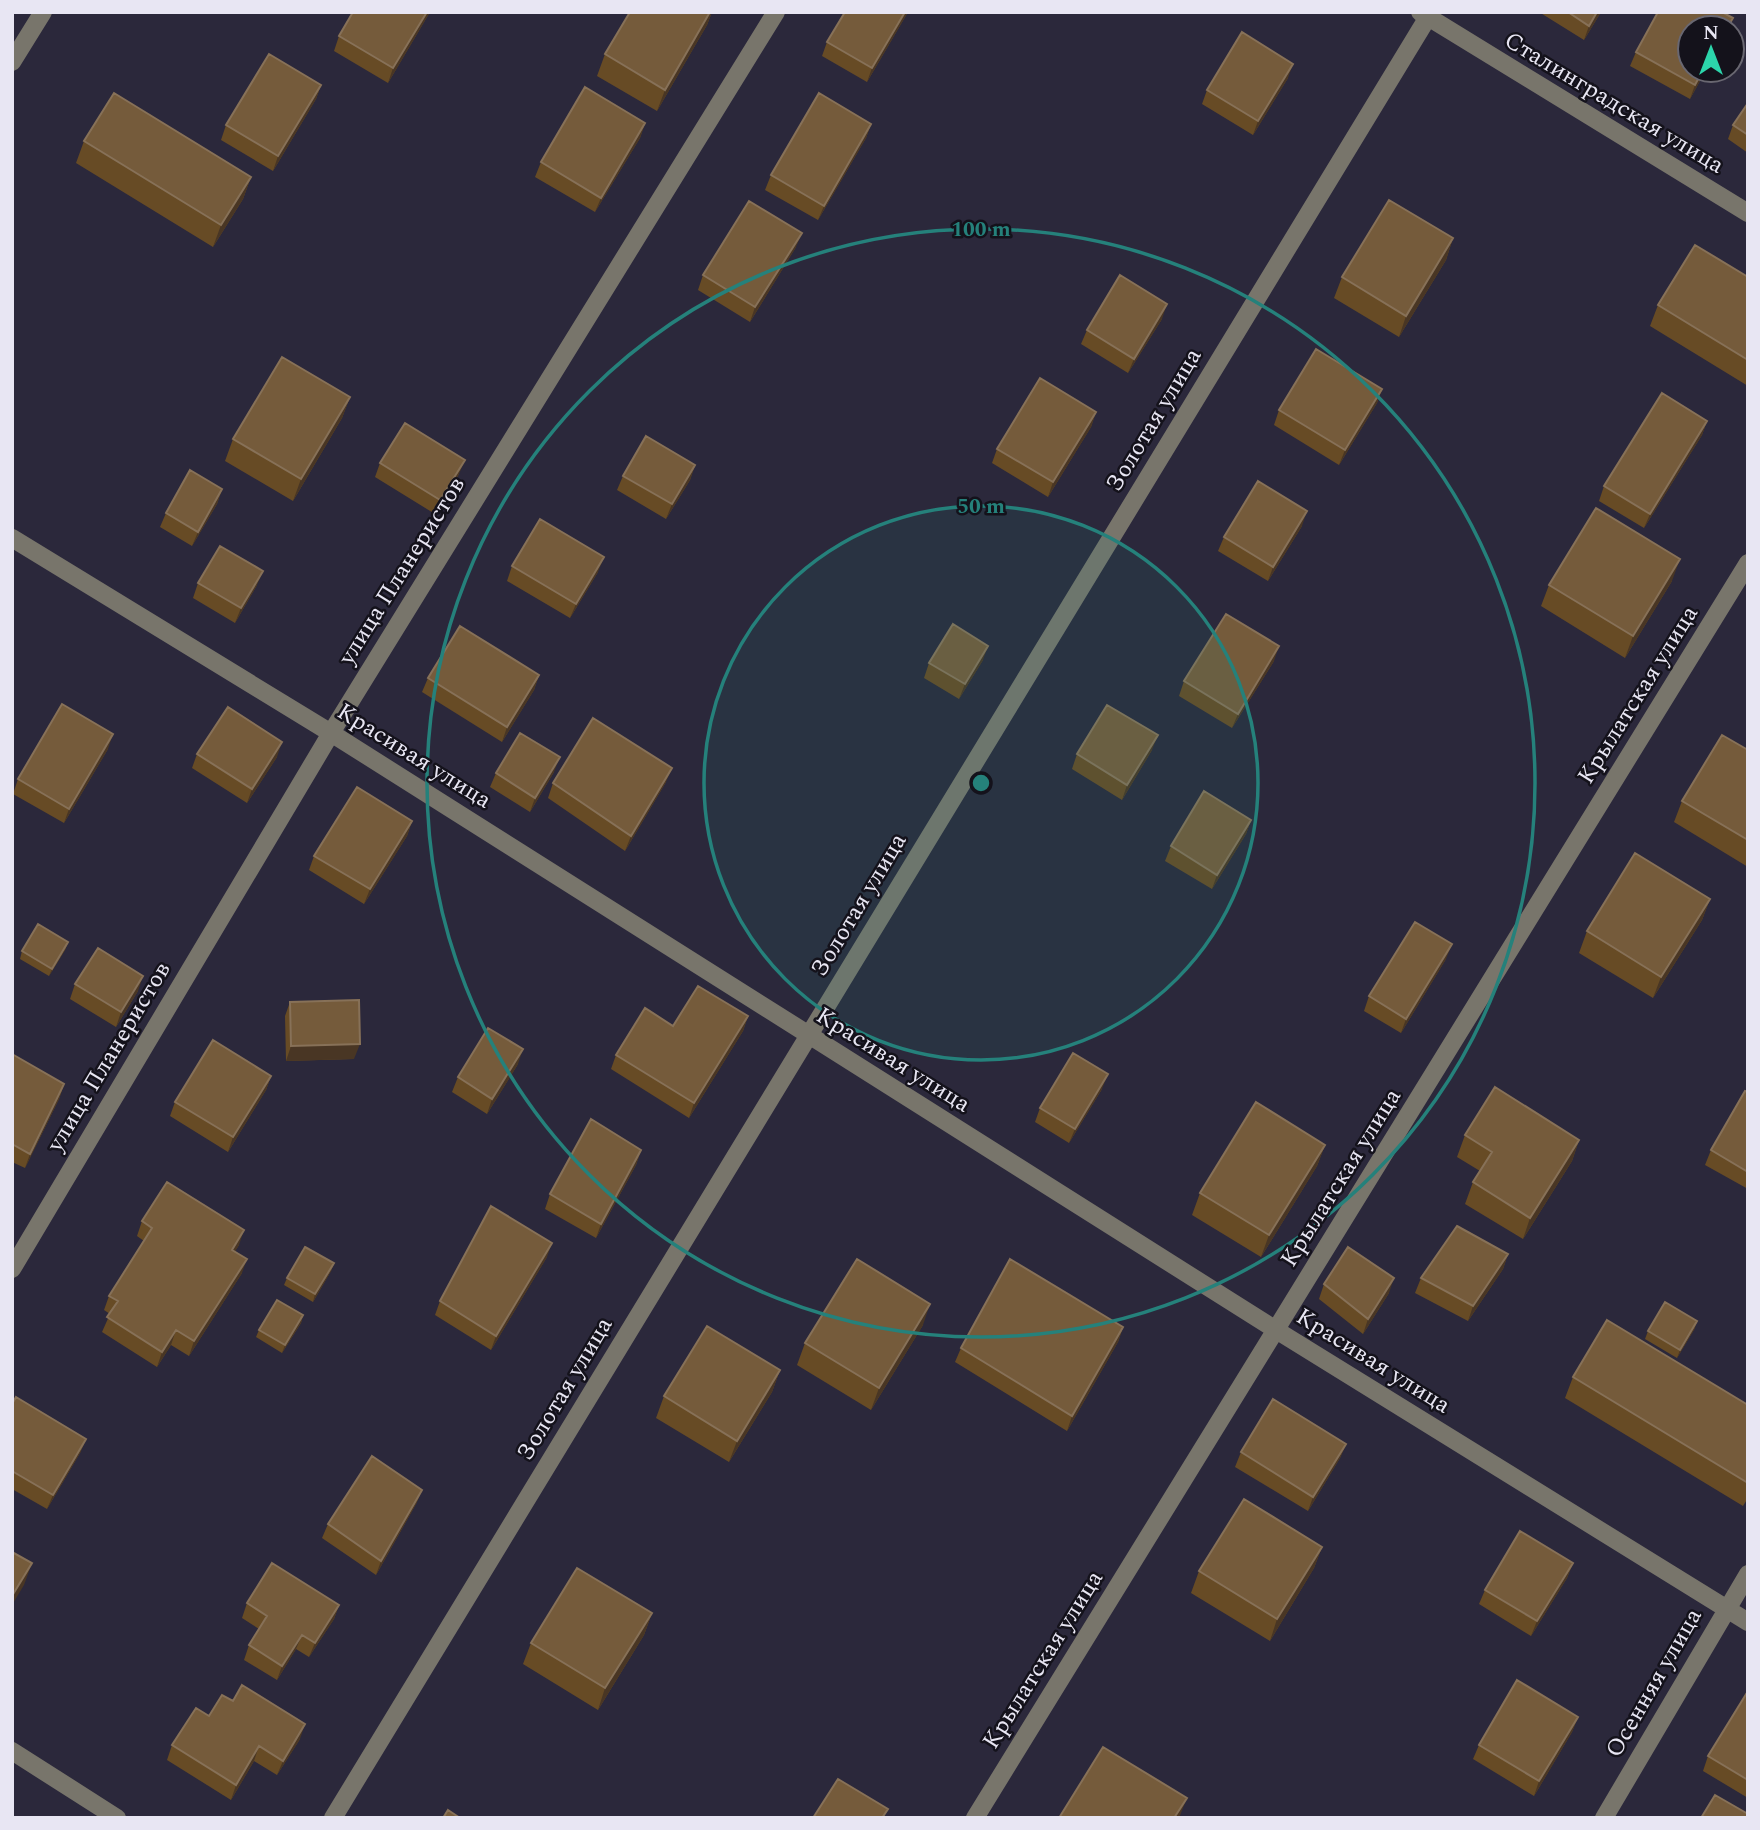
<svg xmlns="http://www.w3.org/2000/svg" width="1760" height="1830" font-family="Spectral,serif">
	<rect width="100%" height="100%" fill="#2b283b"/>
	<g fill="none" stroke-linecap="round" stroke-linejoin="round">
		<!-- minor -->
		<path stroke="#78756b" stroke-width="18" d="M1420,12L1748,213
			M12,62L43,12
			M12,538L331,733L1276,1330L1748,1622
			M12,1269L331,733L776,12
			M12,1751L117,1818
			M333,1818L1428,17
			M975,1818L1748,563
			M1604,1818L1748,1574"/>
	</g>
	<!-- wall -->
	<path fill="#674b25" d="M430,12L388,83L334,51L339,36Z
		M630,12H712L707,25L657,111L597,76L605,54Z
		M845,12H908L867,82L822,56L827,42Z
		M1539,12H1601L1584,40Z
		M1636,52L1706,70L1690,99L1630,66Z
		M1288,78L1253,135L1202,104L1207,90Z
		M321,85L316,99L273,171L221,140L226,125Z
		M1748,103V153L1728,139L1733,125Z
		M645,123L640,138L595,212L535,177L541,162Z
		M871,124L866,138L818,220L765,190L771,175Z
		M84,141L251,177L243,199L213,247L76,163Z
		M1453,238L1446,260L1399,337L1334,298L1342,277Z
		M796,247L750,322L698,290L703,275Z
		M1748,277V386L1650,326L1658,305Z
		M1162,319L1128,373L1081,344L1087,330Z
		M1382,389L1377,403L1339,465L1274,425L1279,410Z
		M350,397L342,418L293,501L225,461L233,439Z
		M1096,412L1091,427L1048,497L992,463L997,449Z
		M1707,421L1702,435L1644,528L1599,501L1604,486Z
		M380,463L459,474L435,514L375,477Z
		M695,465L690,480L666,519L617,490L623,476Z
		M222,489L217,504L192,546L160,527L166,513Z
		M1302,526L1268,581L1218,551L1224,537Z
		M512,566L598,572L570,618L507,581Z
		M1672,581L1625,658L1541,606L1549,585Z
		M198,583L257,585L235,623L193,598Z
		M983,660L959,699L924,678L929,663Z
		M1274,661L1232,728L1179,696L1184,681Z
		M539,675L534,690L502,742L422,692L428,678Z
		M108,749L64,823L13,794L18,779Z
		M1152,750L1122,800L1072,769L1077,754Z
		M1748,750V867L1674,822L1682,801Z
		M197,754L277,757L247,803L192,768Z
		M554,772L530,812L490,787L496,773Z
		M666,782L625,851L548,798L553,783Z
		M1251,820L1246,834L1212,889L1165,861L1171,846Z
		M412,821L407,836L364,904L309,870L314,856Z
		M1710,899L1702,920L1653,998L1579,953L1587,931Z
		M68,942L65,950L49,976L20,959L22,951Z
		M1446,959L1401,1033L1364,1011L1369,996Z
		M75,984L138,991L116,1027L70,999Z
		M290,1002L354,1059L286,1061L285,1016Z
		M748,1016L743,1031L689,1118L611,1069L616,1055L673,1026Z
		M12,1054L64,1084L59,1099L25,1168L12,1162Z
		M518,1064L487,1114L452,1092L458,1077Z
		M271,1076L266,1090L228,1152L170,1116L175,1102Z
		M1102,1089L1069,1143L1035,1122L1040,1108Z
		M1748,1092V1189L1705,1165L1711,1150Z
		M1465,1135L1579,1140L1572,1161L1523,1239L1465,1204L1473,1182L1480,1171L1457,1157Z
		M1325,1145L1317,1166L1261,1257L1192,1215L1200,1193Z
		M641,1150L636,1165L596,1238L545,1209L550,1194Z
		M142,1221L239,1245L235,1251L242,1273L189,1356L171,1345L157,1367L102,1332L110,1314L104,1310L109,1296L144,1241L137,1236Z
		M1508,1254L1503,1269L1468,1321L1415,1293L1421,1278Z
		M547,1257L491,1350L435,1315L440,1301Z
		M334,1263L331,1271L313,1302L284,1285L287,1278Z
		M1324,1284L1389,1293L1363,1334L1319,1299Z
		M303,1315L301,1323L282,1353L256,1337L259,1330Z
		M923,1325L871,1410L797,1365L805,1343Z
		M1123,1327L1118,1342L1067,1431L955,1362L961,1348Z
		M1695,1328L1677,1358L1645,1339L1648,1331Z
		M780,1370L772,1392L729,1462L656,1418L664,1396Z
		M1573,1377L1748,1405V1498L1743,1506L1565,1398Z
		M12,1404L86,1439L80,1453L47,1509L12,1489Z
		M1346,1444L1340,1458L1308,1511L1235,1467L1241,1452Z
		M422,1490L416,1504L376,1575L322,1538L328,1524Z
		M1322,1547L1314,1568L1270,1641L1191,1593L1199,1571Z
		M1573,1563L1567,1578L1531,1636L1479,1604L1485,1590Z
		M247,1603L339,1605L334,1619L309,1657L296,1649L277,1680L244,1660L249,1645L259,1629L242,1618Z
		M652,1613L644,1635L598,1710L523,1664L531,1643Z
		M1748,1691V1798L1703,1771L1708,1756Z
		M233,1701L300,1739L277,1775L254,1761L231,1800L167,1760L172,1745L209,1716Z
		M1578,1717L1572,1732L1534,1796L1473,1759L1479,1745Z"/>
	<!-- shaded-wall -->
	<path fill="#493624" d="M427,12H430L388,83L393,68Z
		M710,12H712L707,25L657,111L665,90Z
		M905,12H908L867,82L872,68Z
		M1597,12H1601L1584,40L1589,26Z
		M1293,64L1288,78L1253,135L1258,121Z
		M1703,70H1706L1690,99L1695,85Z
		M321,85L316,99L273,171L278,156Z
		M645,123L640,138L595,212L601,198Z
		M871,124L866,138L818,220L824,206Z
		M251,177L243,199L213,247L221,225Z
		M802,233L796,247L750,322L755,307Z
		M1453,238L1446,260L1399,337L1406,316Z
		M1167,304L1162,319L1128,373L1134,359Z
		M1382,389L1377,403L1339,465L1345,450Z
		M350,397L342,418L293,501L301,479Z
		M1096,412L1091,427L1048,497L1053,482Z
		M1707,421L1702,435L1644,528L1650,514Z
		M465,460L459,474L435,514L440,500Z
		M695,465L690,480L666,519L672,504Z
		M222,489L217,504L192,546L198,532Z
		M1307,511L1302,526L1268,581L1273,567Z
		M604,557L598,572L570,618L576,604Z
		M1680,559L1672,581L1625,658L1633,636Z
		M263,571L257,585L235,623L241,608Z
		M988,646L983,660L959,699L965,684Z
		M1279,646L1274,661L1232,728L1238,714Z
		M539,675L534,690L502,742L507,727Z
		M113,734L108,749L64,823L69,809Z
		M1158,735L1152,750L1122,800L1127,785Z
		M282,742L277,757L247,803L252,789Z
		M560,757L554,772L530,812L535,798Z
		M672,768L666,782L625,851L631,836Z
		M1251,820L1246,834L1212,889L1217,875Z
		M412,821L407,836L364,904L370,889Z
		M1710,899L1702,920L1653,998L1661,977Z
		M68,942L65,950L49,976L52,969Z
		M1452,944L1446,959L1401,1033L1406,1019Z
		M143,976L138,991L116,1027L121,1012Z
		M748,1016L743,1031L689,1118L694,1103Z
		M360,1044L354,1059L286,1061L291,1046Z
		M523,1049L518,1064L487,1114L492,1099Z
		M1108,1074L1102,1089L1069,1143L1075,1129Z
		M271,1076L266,1090L228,1152L233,1137Z
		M64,1084L59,1099L25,1168L30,1154Z
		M1579,1140L1572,1161L1523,1239L1530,1218Z
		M1325,1145L1317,1166L1261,1257L1269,1235Z
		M641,1150L636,1165L596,1238L601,1224Z
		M244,1230L239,1245L227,1264L232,1250Z
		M552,1243L547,1257L491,1350L496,1336Z
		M1508,1254L1503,1269L1468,1321L1473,1306Z
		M247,1259L242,1273L189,1356L194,1341Z
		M334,1263L331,1271L313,1302L315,1294Z
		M1394,1278L1389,1293L1363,1334L1368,1319Z
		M930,1304L923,1325L871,1410L879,1388Z
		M303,1315L301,1323L282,1353L285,1345Z
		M1697,1321L1695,1328L1677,1358L1680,1350Z
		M1123,1327L1118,1342L1067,1431L1072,1416Z
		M176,1330L171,1345L157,1367L162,1352Z
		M780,1370L772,1392L729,1462L737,1441Z
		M86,1439L80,1453L47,1509L53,1495Z
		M1346,1444L1340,1458L1308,1511L1313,1497Z
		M422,1490L416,1504L376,1575L381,1561Z
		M1322,1547L1314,1568L1270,1641L1277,1619Z
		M32,1563L24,1585L12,1605V1596Z
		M1573,1563L1567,1578L1531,1636L1537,1621Z
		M339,1605L334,1619L309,1657L315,1643Z
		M652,1613L644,1635L598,1710L605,1688Z
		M302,1635L296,1649L277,1680L282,1666Z
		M1578,1717L1572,1732L1534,1796L1539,1781Z
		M305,1724L300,1739L277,1775L283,1761Z
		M259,1746L254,1761L231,1800L236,1785Z
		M1187,1798L1179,1818H1174Z"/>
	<!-- building -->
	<path fill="#755b3b" stroke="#877158" stroke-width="2" d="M353,12H427L393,68L339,36Z
		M630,12H710L665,90L605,54Z
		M845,12H905L872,68L827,42Z
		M1568,12H1597L1589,26Z
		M1658,12H1722L1733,18L1727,28H1690V70H1703L1695,85L1636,52Z
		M1242,32L1293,64L1258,121L1207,90Z
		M269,54L321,85L278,156L226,125Z
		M585,87L645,123L601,198L541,162Z
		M114,93L251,177L221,225L84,141Z
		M819,93L871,124L824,206L771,175Z
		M1748,103V135L1733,125Z
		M1389,200L1453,238L1406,316L1342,277Z
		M749,201L802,233L755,307L703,275Z
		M1695,245L1748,277V360L1658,305Z
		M1120,275L1167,304L1134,359L1087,330Z
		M1316,349L1382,389L1345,450L1279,410Z
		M282,357L350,397L301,479L233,439Z
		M1040,378L1096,412L1053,482L997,449Z
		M1662,393L1707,421L1650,514L1604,486Z
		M405,423L465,460L440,500L380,463Z
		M646,436L695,465L672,504L623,476Z
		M190,470L222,489L198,532L166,513Z
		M1258,481L1307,511L1273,567L1224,537Z
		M1596,508L1680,559L1633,636L1549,585Z
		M540,519L604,557L576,604L512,566Z
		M220,546L263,571L241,608L198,583Z
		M1226,614L1279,646L1238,714L1184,681Z
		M953,624L988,646L965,684L929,663Z
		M460,626L539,675L507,727L428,678Z
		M62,704L113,734L69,809L18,779Z
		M1107,705L1158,735L1127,785L1077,754Z
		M228,707L282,742L252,789L197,754Z
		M593,718L672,768L631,836L553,783Z
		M520,733L560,757L535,798L496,773Z
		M1722,735L1748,750V840L1682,801Z
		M357,787L412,821L370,889L314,856Z
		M1204,791L1251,820L1217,875L1171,846Z
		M1635,853L1710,899L1661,977L1587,931Z
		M1415,922L1452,944L1406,1019L1369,996Z
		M38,924L68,942L52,969L22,951Z
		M98,948L143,976L121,1012L75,984Z
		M698,986L748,1016L694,1103L616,1055L645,1008L673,1026Z
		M359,1000L360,1044L291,1046L290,1002Z
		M488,1028L523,1049L492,1099L458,1077Z
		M213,1040L271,1076L233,1137L175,1102Z
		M1073,1053L1108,1074L1075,1129L1040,1108Z
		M12,1054L64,1084L30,1154L12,1144Z
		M1495,1087L1579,1140L1530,1218L1473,1182L1492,1152L1465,1135Z
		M1745,1091L1748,1092V1172L1711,1150Z
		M1256,1102L1325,1145L1269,1235L1200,1193Z
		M591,1119L641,1150L601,1224L550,1194Z
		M167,1182L244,1230L232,1250L247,1259L194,1341L176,1330L162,1352L107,1317L118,1301L109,1296L152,1228L142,1221Z
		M491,1206L552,1243L496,1336L440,1301Z
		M1457,1226L1508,1254L1473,1306L1421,1278Z
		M305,1247L334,1263L315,1294L287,1278Z
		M1348,1247L1394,1278L1368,1319L1324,1284Z
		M857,1259L930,1304L879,1388L805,1343Z
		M1010,1259L1123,1327L1072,1416L961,1348Z
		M277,1300L303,1315L285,1345L259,1330Z
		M1665,1302L1697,1321L1680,1350L1648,1331Z
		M1607,1320L1748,1405V1483L1573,1377Z
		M707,1326L780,1370L737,1441L664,1396Z
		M16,1397L86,1439L53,1495L12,1471V1404Z
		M1273,1399L1346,1444L1313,1497L1241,1452Z
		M372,1456L422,1490L381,1561L328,1524Z
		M1244,1499L1322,1547L1277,1619L1199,1571Z
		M1520,1531L1573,1563L1537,1621L1485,1590Z
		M12,1552L32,1563L12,1596Z
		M272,1563L339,1605L315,1643L302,1635L282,1666L249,1645L267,1616L247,1603Z
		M577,1568L652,1613L605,1688L531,1643Z
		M1517,1680L1578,1717L1539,1781L1479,1745Z
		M242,1685L305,1724L283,1761L259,1746L236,1785L172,1745L196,1708L209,1716L222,1695L233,1701Z
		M1748,1691V1780L1708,1756Z
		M1103,1747L1187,1798L1174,1818H1059Z
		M838,1779L888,1809L882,1818H813Z
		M1715,1795L1748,1814V1818H1701Z
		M448,1810L460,1818H443Z"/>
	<!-- distance rings -->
	<circle cx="981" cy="783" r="277" fill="#25817b" fill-opacity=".12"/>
	<g fill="none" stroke="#25817b" stroke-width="3.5">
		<circle cx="981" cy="783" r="277"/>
		<circle cx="981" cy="783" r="554"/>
	</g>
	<g text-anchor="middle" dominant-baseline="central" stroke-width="5" stroke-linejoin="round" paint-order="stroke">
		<!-- street labels -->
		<g font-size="24" fill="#e8e6f3" stroke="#14121b">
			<text transform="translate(1614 103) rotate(31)">Сталинградская улица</text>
			<text transform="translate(1154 420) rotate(-59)">Золотая улица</text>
			<text transform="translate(402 571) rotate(-58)">улица Планеристов</text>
			<text transform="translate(1638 695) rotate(-58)">Крылатская улица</text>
			<text transform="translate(414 756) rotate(32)">Красивая улица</text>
			<text transform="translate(859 905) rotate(-59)">Золотая улица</text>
			<text transform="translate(109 1057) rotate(-59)">улица Планеристов</text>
			<text transform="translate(893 1060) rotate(32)">Красивая улица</text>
			<text transform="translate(1341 1178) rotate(-58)">Крылатская улица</text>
			<text transform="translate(1373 1361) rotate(32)">Красивая улица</text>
			<text transform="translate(565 1389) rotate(-59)">Золотая улица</text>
			<text transform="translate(1043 1660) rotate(-58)">Крылатская улица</text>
			<text transform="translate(1654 1683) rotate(-60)">Осенняя улица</text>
		</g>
	</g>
	<circle cx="981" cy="783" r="10" fill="#25817b" stroke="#14121b" stroke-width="3.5"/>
	<g font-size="21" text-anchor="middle" font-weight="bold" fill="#25817b" stroke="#14121b" stroke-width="5" stroke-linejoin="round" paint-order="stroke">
		<text x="981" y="236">100 m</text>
		<text x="981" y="513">50 m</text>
	</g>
	<!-- border -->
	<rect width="1760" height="1830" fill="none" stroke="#e8e6f3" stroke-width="28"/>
	<!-- north arrow -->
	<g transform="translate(1711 49)"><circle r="33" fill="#14121b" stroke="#696771" stroke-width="2"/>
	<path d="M0-5L12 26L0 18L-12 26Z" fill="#2cd5ab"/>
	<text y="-10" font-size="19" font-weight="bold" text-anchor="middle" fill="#e8e6f3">N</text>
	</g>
</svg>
